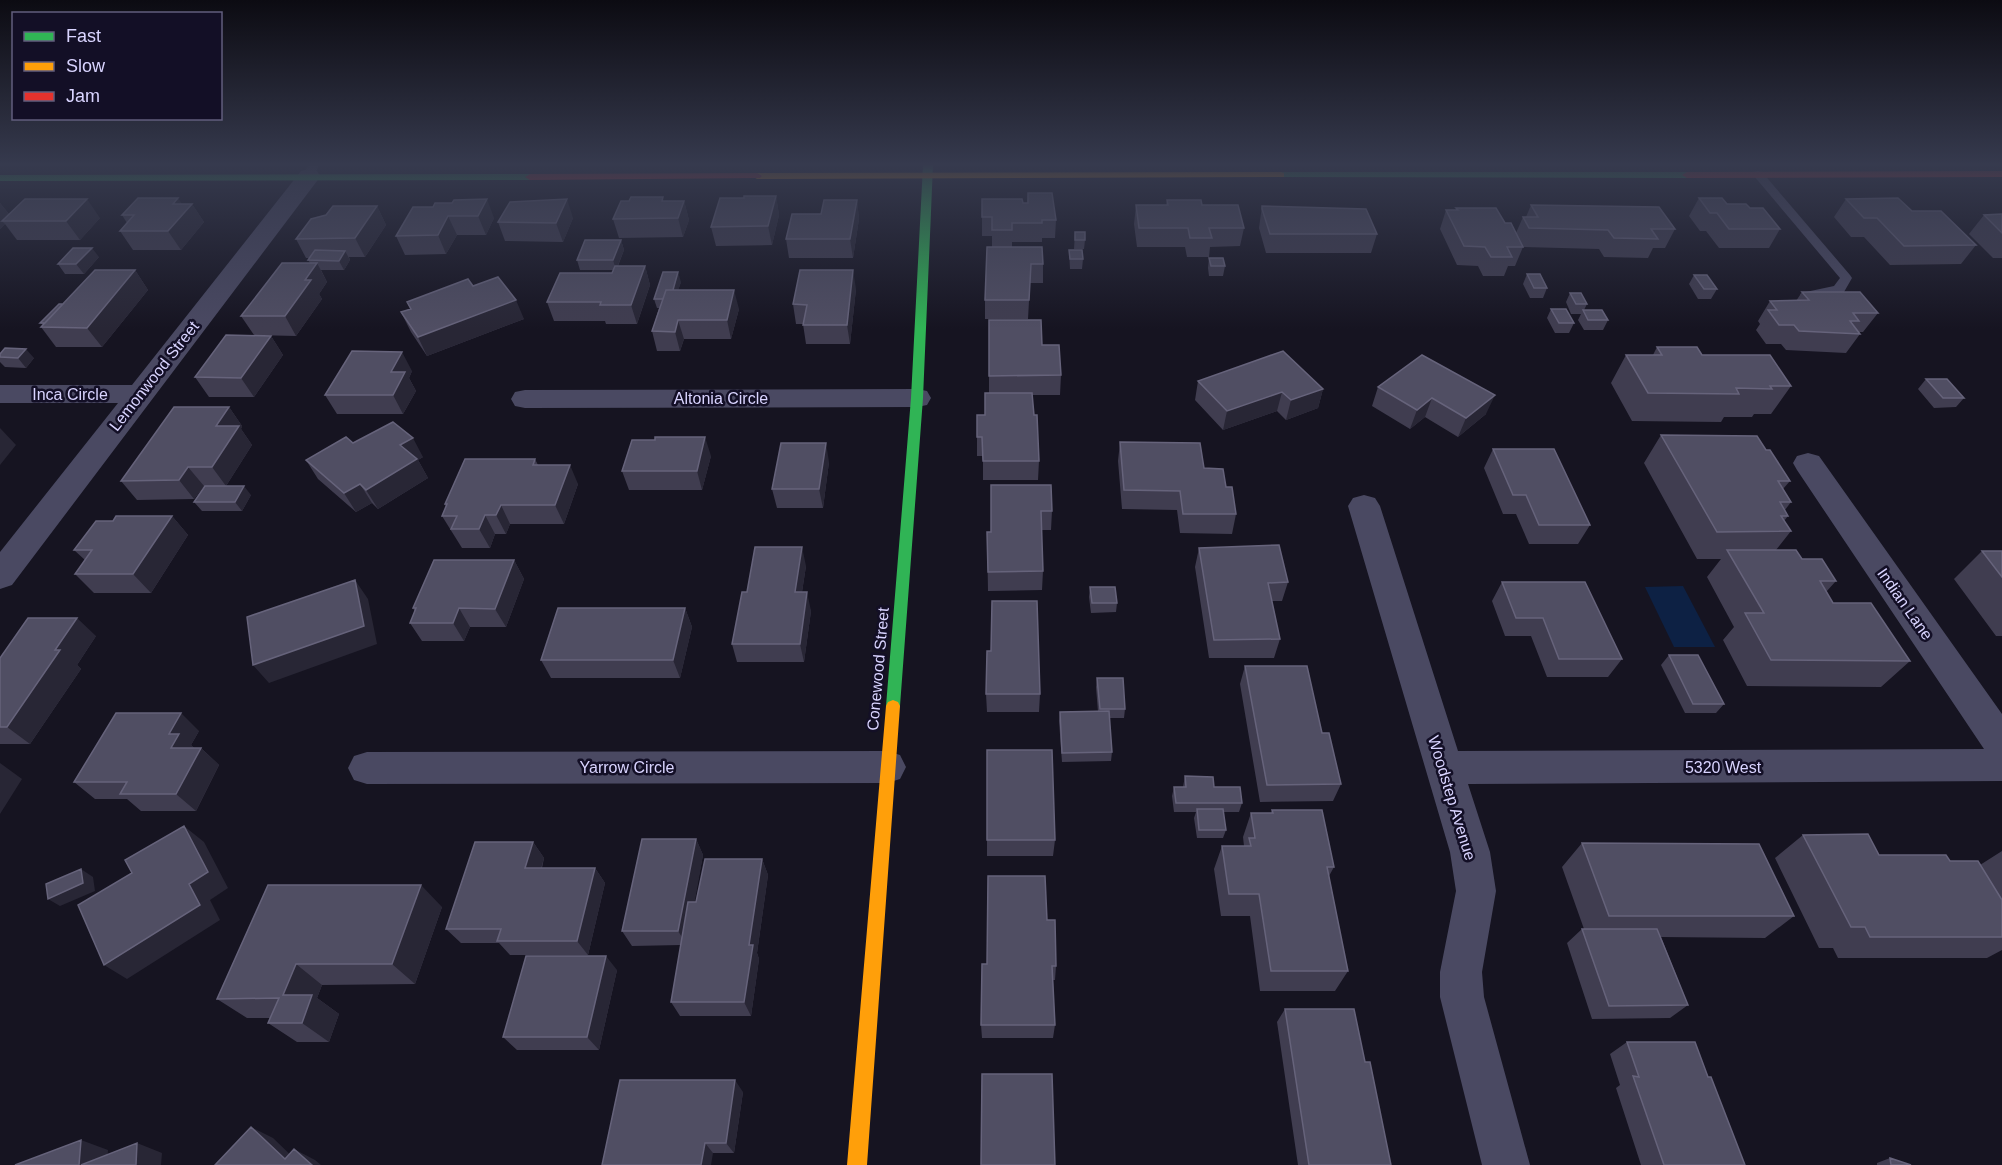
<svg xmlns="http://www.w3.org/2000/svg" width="2002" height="1165" font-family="Helvetica,sans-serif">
	<rect width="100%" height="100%" fill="#161421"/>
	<!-- water -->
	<path fill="#0d2144" d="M1683,586L1715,647H1674L1645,587Z"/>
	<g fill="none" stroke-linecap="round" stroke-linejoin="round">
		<!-- lane -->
		<path fill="#4a4962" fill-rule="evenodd" d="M308,165H319L313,178L309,179L303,176Z
			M1758,171L1762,172L1850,275L1852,278L1844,292L1806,300L1801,299L1800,296L1801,293L1834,286L1840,278L1754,176V172Z"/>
		<!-- street -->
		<path fill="#4a4962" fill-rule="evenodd" d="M309,169L317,171L320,176L317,181L12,585L0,589V552L118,403H0V385H132L301,171Z
			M917,389L927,391L931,398L927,405L917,407L525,408L515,406L511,399L515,392L525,390Z
			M1808,453L1819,456L2002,714V781L1468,784L1490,852L1496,891L1482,972L1484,997L1530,1165H1482L1440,997V972L1456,891L1450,852L1348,506L1353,498L1364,495L1375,498L1380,506L1458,751L1984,749L1797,470L1793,463L1797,456Z
			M887,751L900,755L906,767L900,779L887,783L367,784L354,780L348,768L354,756L367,752Z"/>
		<!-- fast -->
		<path fill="#30b455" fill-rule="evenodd" d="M923,165H933L923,398L900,706L898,710L893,712L888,710L886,706L911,398Z
			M1281,172H1687L1692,175L1687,178L1278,177V173Z
			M0,175L530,174L535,177L530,180L0,181Z"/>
		<!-- slow -->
		<path fill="#ff9f0a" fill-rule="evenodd" d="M1281,172L1284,173V177L757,179L752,176L757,173Z
			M893,700L898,702L900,706L867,1165H847L886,706L888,702Z"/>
		<!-- jam -->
		<path fill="#e5322d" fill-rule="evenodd" d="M2002,171V177L1687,178L1682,175L1687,172Z
			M757,173L762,176L760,178L530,180L525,177L530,174Z"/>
	</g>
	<!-- wall -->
	<path fill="#403d50" d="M1028,193L1056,220L1055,238H1042V242H1012V247L1043,264V283H1030L1028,319H985V300L992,247V236H982V217L1023,203H1027Z
		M776,196L779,215L772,245L716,246L711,227L744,198Z
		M1699,198L1750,208L1780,229L1769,248H1719L1706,231H1700L1689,216Z
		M1846,199L1912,211L1976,245L1961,264L1890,265L1864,237H1851L1834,217Z
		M857,200L859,219L853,258H789L786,239L821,214Z
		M1167,200L1202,205L1244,228L1240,246L1210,247L1209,257H1187L1185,247H1137L1134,224L1136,205H1166Z
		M665,201H684L689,220L683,237L619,238L613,219Z
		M0,203L9,214L100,218L80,240H17L5,224L0,229Z
		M182,204H192L204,222L181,250H133L120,231L127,223L122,215Z
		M1531,205L1675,229L1665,248H1653L1648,258L1604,257L1599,249L1523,247L1515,266H1508L1504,276H1483L1478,266L1457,265L1440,229L1446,210H1456V208L1505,223L1516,233L1523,217H1526Z
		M377,206L386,225L365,257H349L350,260L344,270H321L327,282L319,294L322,299L296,336L254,335L241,316L310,263L308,260L310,258H306L296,239Z
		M1262,206L1377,234L1371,253H1266L1259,228Z
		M413,207L494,218L486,235H457L446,254L405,255L396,236Z
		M2002,214V258H1993L1969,234L1984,215Z
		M573,218L563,242L505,241L498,222Z
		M1075,232L1085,240L1084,249H1074Z
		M621,240L624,250L618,266H645L650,285L637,324H606L605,321H554L547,302L612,273L614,270H580L577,260Z
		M1069,250L1083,259L1082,269H1070Z
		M99,257L84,274H65L58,264Z
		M1209,258L1225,266L1223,276H1209L1208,268Z
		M135,270L148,290L102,347H56L41,327L43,325L40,323L63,304Z
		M1527,274L1547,288L1543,298H1530L1523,284Z
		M1694,275L1717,289L1711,299H1698L1689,284Z
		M681,282L678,290L739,309L731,339H684L680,351H657L652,331L659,308H657L654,299Z
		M473,286L524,319L427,356L411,332L401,312L410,309L407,302Z
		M856,289L850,344H806L803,324H796L793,304Z
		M1802,292L1878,313L1863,332H1859L1860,334L1846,353L1786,350L1781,344H1766L1756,330L1760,324L1758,321L1770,301H1796Z
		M1570,293L1587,304L1584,310L1608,320L1603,330H1584L1578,320L1581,314H1571L1566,302Z
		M1551,309L1574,323L1569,333H1555L1547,318Z
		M989,320L1042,345L1061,375L1060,395H1032L1034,415L1039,461L1038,480H983V456H977V437L985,415L989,393Z
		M271,336L283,355L254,397H209L195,377Z
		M1657,347L1702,355L1791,386L1771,414H1754L1752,417H1724L1721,422L1632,421L1611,383L1626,355H1653Z
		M0,354L34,358L26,368L5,367L0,362Z
		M1422,355L1486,414L1458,437L1425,417L1410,429L1372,406L1378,387Z
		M412,371L409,378L416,391L403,414H337L325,395Z
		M1926,379L1964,398L1956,407L1934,408L1918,389Z
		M1198,381L1323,389L1318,408L1286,420L1277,411L1223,430L1195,400Z
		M229,407L242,426L241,429L252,445L226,486H204L194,499L137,500L121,481Z
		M1661,435L1766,450L1790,481L1783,489L1791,502L1785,510L1788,516L1784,521L1791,531L1776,550L1802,559L1836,581L1826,592L1833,603L1910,661L1881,687L1747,686L1723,640L1734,627L1707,577L1721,559H1697L1644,463Z
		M1120,442L1204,468L1226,487L1236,514L1232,534L1180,533L1177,510L1122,509L1118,461Z
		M353,443L423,457L418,460L428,478L378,509L372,503L356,512L318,479L306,460Z
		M1493,449L1590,525L1578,544H1529L1516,514H1503L1484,468Z
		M711,456L702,490H629L622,471Z
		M535,459L538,465L578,484L564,524H510L506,534H495L490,548H462L442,516L446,507L445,504Z
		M829,462L823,508H777L772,489Z
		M1051,485L1052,511L1051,530H1041L1043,571L1042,590L988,591L987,532H991Z
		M251,495L242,511H202L194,502Z
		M172,516L188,535L151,593H94L75,574L85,560L74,550L113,521Z
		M1199,548L1288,582L1282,601H1272L1280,639L1274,658H1209L1195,567Z
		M1982,551H2002V636H1996L1954,579Z
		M514,560L524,579L506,627H470L464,641H422L410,623L415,612L413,608Z
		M806,566L802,592L811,611L804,662H737L732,644L747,592Z
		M1502,582L1622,659L1608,677H1547L1531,636H1505L1492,601Z
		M1090,587L1117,603L1116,612L1091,613L1089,597Z
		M685,608L692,627L680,678H551L541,660Z
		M96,636L77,665L81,669L30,744H0V658Z
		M991,651L1040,694L1039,712H987L986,694Z
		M1669,655L1724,704L1716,713H1685L1661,665Z
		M1245,666L1322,733L1341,784L1333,801L1260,802L1240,684Z
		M1097,678L1125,709L1124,718H1109L1112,752L1111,761L1062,762L1059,721L1060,712H1098L1096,687Z
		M199,731L191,745L194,748H201L219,765L196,811H141L127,799H95L74,782Z
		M1185,776L1214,787L1242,803L1239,812H1223L1226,830L1223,838H1197L1194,818L1196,812H1174L1172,796L1174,787H1183Z
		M1272,810L1334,867L1329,876L1348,971L1335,991H1260L1250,916H1221L1214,869L1222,846H1244L1243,837L1251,813H1271Z
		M1803,835L1879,855L1950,861L1980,865L2002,851V950L1987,958H1838L1833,948H1819L1775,858Z
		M696,839L703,855L694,902H696L762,859L768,875L757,953L759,959L751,1016H680L671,1002L681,945L632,946L622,931Z
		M987,840H1055L1053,856H987Z
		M533,842L544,858L542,868H595L605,883L588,955H510L499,943H461L446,929Z
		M1582,843L1794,916L1765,938L1661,937L1688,1005L1670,1018L1592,1019L1567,943L1582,929H1584L1562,867Z
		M268,885L442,907L415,984L322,985L317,998L339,1014L329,1042H297L268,1023L271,1018H247L217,999Z
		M1047,920L1056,966L1055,980H1053L1055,1025L1053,1038H982L981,1025L987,964Z
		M617,970L599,1050H517L503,1037Z
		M1285,1009L1391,1165H1298L1277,1022Z
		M1627,1042L1708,1077L1745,1165H1641L1616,1088L1620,1085L1610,1054Z
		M743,1092L734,1153H713L602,1165Z
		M1890,1158L1911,1165H1877V1163Z"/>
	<!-- shaded-wall -->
	<path fill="#282635" d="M776,196L779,215L772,245L768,226Z
		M178,198L186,210L192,204L204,222L181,250L168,231L173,204Z
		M87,199L100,218L80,240L66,221Z
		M487,199L494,218L486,235L478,216Z
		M567,199L573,218L563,242L556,223Z
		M857,200L859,219L853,258L850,239Z
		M684,201L689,220L683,237L678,218Z
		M0,203L12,218L2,221L5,224L0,229Z
		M377,206L386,225L365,257L355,238Z
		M448,216L457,235L446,254L438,235Z
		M621,240L624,250L616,270L613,260Z
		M92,248L99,257L84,274L76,264Z
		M345,251L350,260L344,270L339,261Z
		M317,263L327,282L319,294L322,299L296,336L285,316L305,280Z
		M645,266L650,285L637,324L631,305Z
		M135,270L148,290L102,347L87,328Z
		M853,270L856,289L850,344L847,325Z
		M678,272L681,282L672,308L670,299Z
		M734,290L739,309L731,339L727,320Z
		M516,300L524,319L427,356L418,337Z
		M678,320L684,339L680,351L675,332Z
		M271,336L283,355L254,397L241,378Z
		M26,349L34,358L26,368L18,358Z
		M402,352L412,371L409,378L416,391L403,414L393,395L391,372Z
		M1323,389L1318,408L1286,420L1291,400Z
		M1282,392L1277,411L1223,430L1227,411Z
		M1495,395L1486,414L1458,437L1466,418Z
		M1432,398L1425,417L1410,429L1417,410Z
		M229,407L242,426L241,429L252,445L226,486L212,467L216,426Z
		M0,428L16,445L0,465Z
		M705,437L711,456L702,490L697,471Z
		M413,438L423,457L418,460L428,478L378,509L366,490L400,445Z
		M826,443L829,462L823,508L819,489Z
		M570,465L578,484L564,524L555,505Z
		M188,467L204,486L194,499L179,480Z
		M360,484L372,503L356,512L344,493Z
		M244,486L251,495L242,511L235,502Z
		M501,505L510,524L506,534L496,515Z
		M485,515L495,534L490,548L479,529Z
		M172,516L188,535L151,593L133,574Z
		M802,547L806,566L799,611L795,592Z
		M514,560L524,579L506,627L495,609Z
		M355,580L368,599L377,644L269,683L253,665Z
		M807,592L811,611L804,662L800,644Z
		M459,608L470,627L464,641L453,623Z
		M685,608L692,627L680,678L673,660Z
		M77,618L96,636L77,665L81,669L30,744L7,727L55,650Z
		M181,713L199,731L191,745L198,751L171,748L169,734Z
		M201,748L219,765L196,811L176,794Z
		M0,763L22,779L0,814Z
		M184,826L204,842L228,888L210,900L220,920L127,979L104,965L189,884Z
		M696,839L703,855L687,945L678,931Z
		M533,842L544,858L537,883L525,868Z
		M762,859L768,875L757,953L759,959L751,1016L744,1002L749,945Z
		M595,868L605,883L588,955L577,941Z
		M81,869L93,877L95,891L60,906L48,899Z
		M421,885L442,907L415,984L392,964Z
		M606,956L617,970L599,1050L587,1037Z
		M296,964L322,985L317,998L339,1014L329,1042L302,1023L283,995Z
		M735,1080L743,1092L734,1153L726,1143Z
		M251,1127L273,1138L301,1165L285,1159Z
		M81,1140L108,1150L107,1165H79Z
		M137,1143L162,1153L161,1165H136Z
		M705,1143L713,1153L711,1165H701Z
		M294,1149L315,1160L321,1165H312Z"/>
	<!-- building -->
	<path fill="#504e63" stroke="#66637b" stroke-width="1.5" d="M1028,193H1052L1056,220H1042V223H1012V230H992V217H982V199H1022L1023,203H1028Z
		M744,196H776L768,226L711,227L720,198H744Z
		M631,197H663L662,201H684L678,218L613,219L621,201H629Z
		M138,198H178L173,204H192L168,231H120L134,215H122Z
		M1699,198H1722L1727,204H1746L1750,208H1763L1780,229H1729L1717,213H1710Z
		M1898,198L1912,211H1941L1976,245L1904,246L1877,218H1864L1846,199Z
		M25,199H87L66,221H2Z
		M487,199L478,216H448L438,235L396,236L413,207H433L435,203H452L454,200Z
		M567,199L556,223L498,222L510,202Z
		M824,200H857L850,239H786L792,214H821Z
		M1167,200H1201L1202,205H1238L1244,228H1209L1212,238H1190L1188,228H1139L1136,205H1168Z
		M1531,205L1659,207L1675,229H1651L1658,239L1614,238L1608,230L1529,228L1523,217H1538Z
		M333,206H377L355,238L296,239L311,219L326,215Z
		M1262,206L1366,209L1377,234H1270L1262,209Z
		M1456,208H1496L1505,223H1511L1523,247H1507L1512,257H1491L1485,247L1464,246L1446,210H1458Z
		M2002,214V233L1984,215Z
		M1075,232H1085V240H1075Z
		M585,240H621L613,260H577Z
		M987,247H1042L1043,264H1031L1029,300H985Z
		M73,248H92L76,264H58Z
		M315,250L345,251L339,261L308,260Z
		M1069,250H1082L1083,259H1070Z
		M1209,258H1223L1225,266H1211Z
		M282,263H317L305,280H311L285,316H241Z
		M615,266H645L631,305H600L601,302H547L560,273H612Z
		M95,270H135L87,328L41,327Z
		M800,270H853L847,325H803L807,305L793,304Z
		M663,272H678L673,290H666L663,299H654Z
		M1527,274H1540L1547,288H1534Z
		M1694,275H1707L1717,289H1704Z
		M498,277L516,300L418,337L401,312L411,309L407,302L468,279L473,286Z
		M666,290H734L727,320H678L675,332L652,331Z
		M1802,292H1860L1878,313H1853L1859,321H1850L1860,334L1799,331L1794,325H1779L1768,310H1777L1770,301L1809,300Z
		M1570,293H1581L1587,304H1576Z
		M59,304H63L45,323H40Z
		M1551,309H1566L1574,323H1559Z
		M1583,310H1602L1608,320H1588Z
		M989,320H1041L1042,345H1059L1061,375L989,376Z
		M226,335L271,336L241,378L195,377Z
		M1657,347H1697L1702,355H1770L1791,386H1770L1772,389L1736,388L1739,394L1648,393L1626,355H1662Z
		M5,348L26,349L18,358L0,357V354Z
		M352,351L402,352L391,372H405L393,395H325Z
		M1283,351L1323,389L1291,400L1282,392L1227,411L1198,381Z
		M1422,355L1495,395L1466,418L1432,398L1417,410L1378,387Z
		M1926,379H1947L1964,398H1943Z
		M985,393H1032L1034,415H1037L1039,461H983L982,437H977V415H985Z
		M174,407H229L216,426H239L212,467H188L179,480L121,481Z
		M393,422L413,438L400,445L417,459L366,490L360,484L344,493L306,460L346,437L353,443Z
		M1661,435L1757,436L1766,450H1770L1790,481H1778L1791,502H1780L1788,516H1781L1791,531L1717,532Z
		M655,437H705L697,471H622L632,440H655Z
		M1120,442L1200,443L1204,468L1223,469L1226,487H1232L1236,514H1183L1180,491L1124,490Z
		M781,443H826L819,489H772Z
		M1493,449H1554L1590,525H1539L1526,495H1513Z
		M465,459H535L533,465H570L555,505H501L496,515H485L479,529H451L457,516H442L447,504H445Z
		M991,485H1051L1052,511H1041L1043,571L988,572L987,532H991Z
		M205,486H244L235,502H194Z
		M116,516H172L133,574H75L92,550H74L96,521H113Z
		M1279,545L1288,582L1268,583L1280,639L1214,640L1199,548Z
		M755,547H802L795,592H807L800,644H732L742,592H747Z
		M1727,550H1796L1802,559H1822L1836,581H1820L1833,603H1871L1910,661L1771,660L1745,613H1764Z
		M1982,551H2002V577Z
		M434,560H514L495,609L459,608L453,623H410L416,608H413Z
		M355,580L364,626L253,665L247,617Z
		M1502,582H1585L1622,659H1559L1543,618H1516Z
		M1090,587H1115L1117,603H1092Z
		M992,601H1037L1040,694H986L987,651H991Z
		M558,608H685L673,660H541Z
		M28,618H77L55,650H60L7,727H0V658Z
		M1669,655H1698L1724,704H1693Z
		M1245,666H1307L1322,733H1329L1341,784L1267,785Z
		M1097,678H1123L1125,709H1100Z
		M1109,711L1112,752L1062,753L1060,712Z
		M116,713H181L169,734H179L171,748H201L176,794H120L127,782H74Z
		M987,750H1052L1055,840H987Z
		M1185,776L1213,777L1214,787H1240L1242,803H1176L1174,787H1186Z
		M1197,809H1223L1226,830H1199Z
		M1272,810H1322L1334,867H1327L1348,971H1271L1259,894H1229L1222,846H1251L1249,838H1255L1251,813H1273Z
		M184,826L208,872L189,884L200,905L104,965L78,905L132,873L125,860Z
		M1868,834L1879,855H1946L1950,861H1978L2002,900V937H1870L1865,927H1851L1803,835Z
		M642,839H696L678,931H622Z
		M475,842H533L525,868H595L577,941H497L501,929H446Z
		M1582,843L1759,844L1794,916H1609Z
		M705,859H762L749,945H753L744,1002H671L688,902H696Z
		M81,869L83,883L48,899L46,884Z
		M988,876H1045L1047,920H1055L1056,966H1052L1055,1025H981L982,964H987Z
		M268,885H421L392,964H296L283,995H312L302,1023H268L279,998L217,999Z
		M1582,929H1657L1688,1005L1609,1006Z
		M526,956H606L587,1037H503Z
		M1285,1009H1354L1365,1062H1370L1391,1165H1309Z
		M1627,1042H1695L1708,1077H1711L1745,1165H1664L1633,1076L1639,1077Z
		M982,1074H1052L1055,1165H981Z
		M620,1080H735L726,1143H705L701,1165H602Z
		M251,1127L285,1159L294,1149L312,1165H215Z
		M81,1140L79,1165H15Z
		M137,1143L136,1165H81Z
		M1890,1158L1911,1165H1891Z"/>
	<!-- sky -->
	<linearGradient id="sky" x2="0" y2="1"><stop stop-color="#0c0b12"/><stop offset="0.5" stop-color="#363a4e"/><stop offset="1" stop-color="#363a4e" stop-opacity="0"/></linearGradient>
	<rect width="2002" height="329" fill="url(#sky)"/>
	<g text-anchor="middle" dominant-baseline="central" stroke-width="5" stroke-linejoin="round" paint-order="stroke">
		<!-- street labels -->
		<g font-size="16" fill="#d9d4ff" stroke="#130f26">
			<text transform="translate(154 376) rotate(-52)">Lemonwood Street</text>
			<text x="70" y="394">Inca Circle</text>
			<text x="721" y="398">Altonia Circle</text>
			<text transform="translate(1905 604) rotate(55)">Indian Lane</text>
			<text transform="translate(878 669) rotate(-85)">Conewood Street</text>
			<text x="627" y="767">Yarrow Circle</text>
			<text x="1723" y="767">5320 West</text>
			<text transform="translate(1452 798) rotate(73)">Woodstep Avenue</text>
		</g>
	</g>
	<!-- legend -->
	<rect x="12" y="12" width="210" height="108" fill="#130f26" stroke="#625e7d" stroke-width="1.5"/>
	<rect x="24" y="32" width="30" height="9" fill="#30b455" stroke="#625e7d" stroke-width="1.5"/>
	<text x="66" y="42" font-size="18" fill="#d9d4ff">Fast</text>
	<rect x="24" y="62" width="30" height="9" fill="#ff9f0a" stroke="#625e7d" stroke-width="1.5"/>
	<text x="66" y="72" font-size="18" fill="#d9d4ff">Slow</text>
	<rect x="24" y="92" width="30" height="9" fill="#e5322d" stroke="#625e7d" stroke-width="1.5"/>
	<text x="66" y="102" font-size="18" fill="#d9d4ff">Jam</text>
</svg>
